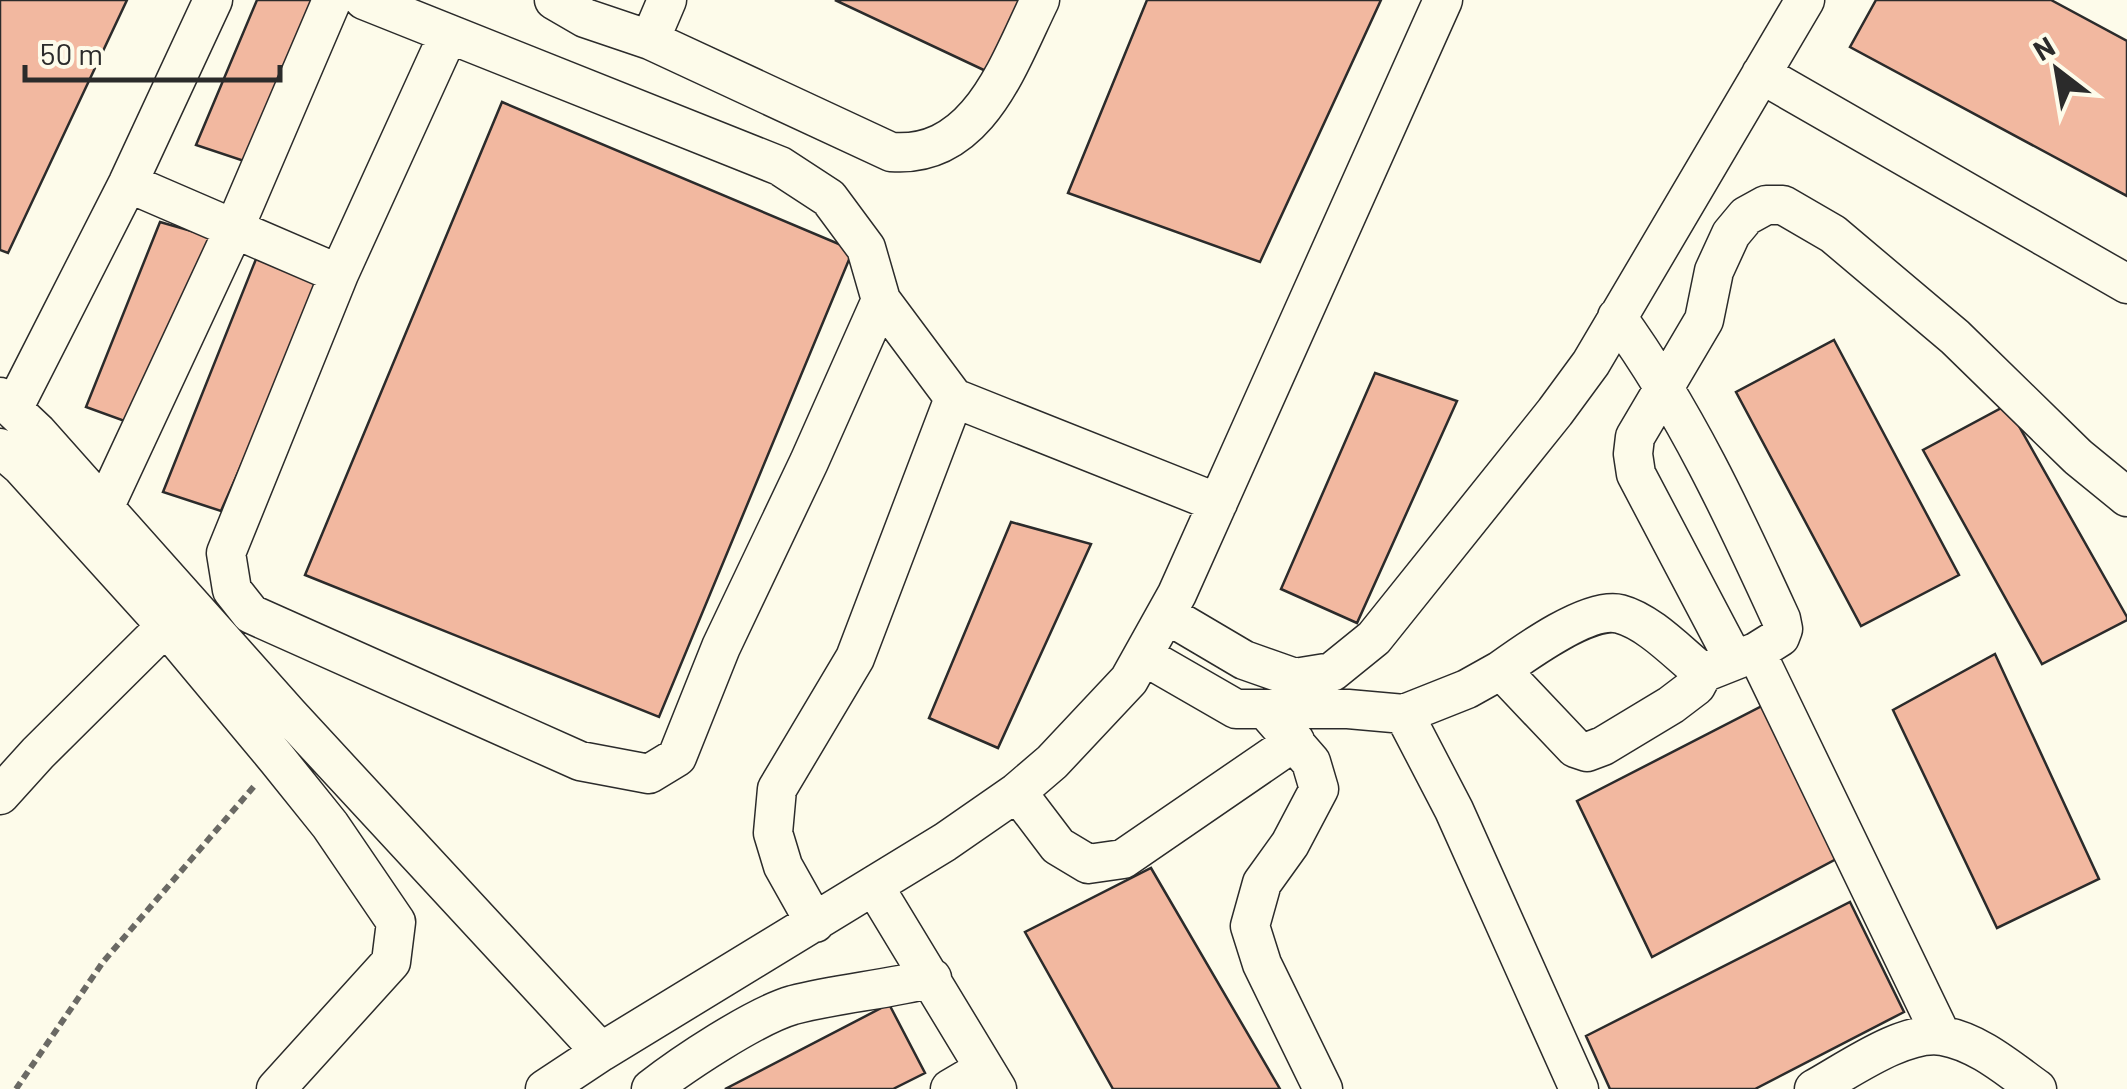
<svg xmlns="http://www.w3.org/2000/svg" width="2127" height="1089" font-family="Barlow,sans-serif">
	<rect width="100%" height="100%" fill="#fdfbea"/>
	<!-- building -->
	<path fill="#f2b8a0" stroke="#2b2b2b" stroke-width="2.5" d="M0,0H127L8,253L0,250Z
		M257,0H319L247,162L196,145Z
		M835,0H1022L988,72Z
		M1147,0H1381L1260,262L1068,193Z
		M1876,0H2051L2127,41V196L1850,47Z
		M502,102L853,250L659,717L305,575Z
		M160,222L216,238L130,423L86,407Z
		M256,259L323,280L221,511L163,492Z
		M1834,340L1959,575L1861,626L1736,392Z
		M1375,373L1457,401L1357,623L1281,589Z
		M2007,405L2127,617V620L2042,664L1923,450Z
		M1011,522L1091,544L998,748L929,718Z
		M1995,654L2099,879L1997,928L1893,710Z
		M1764,705L1840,857L1652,957L1577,801Z
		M1151,868L1280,1089H1113L1025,932Z
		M1850,902L1904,1012L1755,1089H1610L1586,1036Z
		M889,1004L925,1073L893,1089H725Z"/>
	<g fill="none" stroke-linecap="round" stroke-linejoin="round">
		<!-- minor casing -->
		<g stroke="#2b2b2b" stroke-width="41">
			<path id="minor" d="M364,0L780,166L829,198L866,248L881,300L954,398L1218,503
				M554,0L585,18L650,40L891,152C978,159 1008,65 1040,0
				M448,35L339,274L226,553L232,590L251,614L580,761L649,774L677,757L721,647L809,462L881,300
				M650,40L667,0
				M1761,74L2127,284
				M128,183L339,274
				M0,397L37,432L289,715L601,1052
				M13,409L128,183L213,0
				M0,448L21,466L166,626L277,759L330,825L396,922L391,962L276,1089
				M104,508L234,229L332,0
				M1166,614L1244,660L1295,678L1332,672L1374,638L1555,412L1591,363L1805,0
				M1756,652L1941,1035
				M1144,656L1236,709H1348L1404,714L1467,689L1501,670L1575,748L1587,752L1603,746L1671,705L1696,686L1703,673L1756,652L1780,637L1783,629L1781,619C1733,514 1685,411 1617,317
				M1734,660L1636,474L1633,454L1635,437L1704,320L1714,271L1731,234L1746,216L1766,205H1783L1833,234L1955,337L2078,457L2127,497
				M1501,670C1526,652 1590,606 1620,614C1650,622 1679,654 1703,673
				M1265,709L1311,762L1319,789L1290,844L1262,883L1250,926L1262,964L1323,1089
				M1404,714L1454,810L1579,1089
				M1017,792L1058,846L1088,864L1123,859L1295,741
				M0,795L38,753L166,626
				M874,886L997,1089
				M815,923L783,866L773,833L777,789L855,658L954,398
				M545,1089L601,1052L945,842L1017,792L1052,762L1129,680L1177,594L1443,0
				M651,1089C683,1064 755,1016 793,1005C839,993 886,990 932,978
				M950,1089L984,1069
				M1814,1089C1847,1071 1905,1029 1943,1036C1978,1042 2009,1069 2037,1089"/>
		</g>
		<!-- path -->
		<path stroke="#6a6964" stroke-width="6" stroke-dasharray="8 5" stroke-linecap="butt" d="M16,1089L103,962L256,784"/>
		<!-- minor -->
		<use href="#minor" stroke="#fdfbea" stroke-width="38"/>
	</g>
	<!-- north arrow -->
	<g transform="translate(2057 70) rotate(329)" stroke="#fdfbea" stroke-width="8" paint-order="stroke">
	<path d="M0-8L18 38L0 25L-18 38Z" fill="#2b2b2b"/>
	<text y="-15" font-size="28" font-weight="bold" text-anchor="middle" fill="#2b2b2b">N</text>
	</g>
	<!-- scale -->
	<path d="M25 65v15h255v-15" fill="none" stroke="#2b2b2b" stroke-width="5"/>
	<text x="40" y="65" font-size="30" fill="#2b2b2b" stroke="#fdfbea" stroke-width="8" paint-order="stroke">50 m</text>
</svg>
